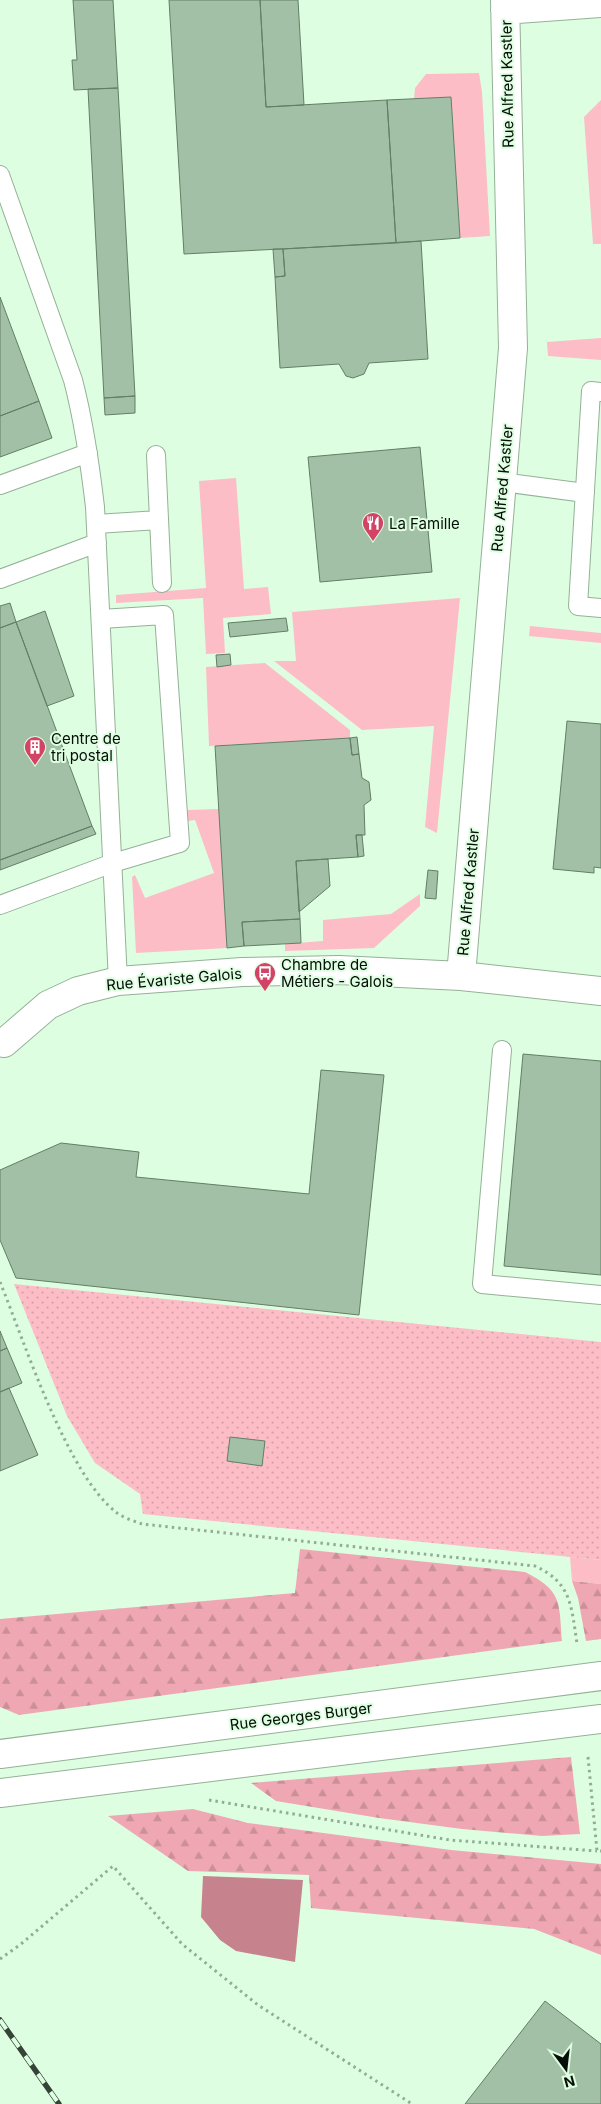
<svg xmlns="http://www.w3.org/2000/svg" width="601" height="2104" font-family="Inter,sans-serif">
	<defs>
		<pattern id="forest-firs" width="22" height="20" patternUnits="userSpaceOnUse" patternTransform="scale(1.25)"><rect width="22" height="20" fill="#efa8b3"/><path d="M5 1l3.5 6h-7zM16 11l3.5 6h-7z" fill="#cb8f98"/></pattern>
		<pattern id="garden-dots" width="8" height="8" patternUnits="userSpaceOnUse" patternTransform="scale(1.25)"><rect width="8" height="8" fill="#fcbdc6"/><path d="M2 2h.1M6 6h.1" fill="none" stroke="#d6a1a9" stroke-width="1.8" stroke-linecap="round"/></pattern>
	</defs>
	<rect width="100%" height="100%" fill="#defee1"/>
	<!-- grass -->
	<path fill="#fcbdc6" d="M479,73L482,92L490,236L460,238L451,97L414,99L415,88L426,74Z
		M601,100V244H593L584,117Z
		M601,338V360L548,356L547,342Z
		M236,478L244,589L268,587L271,614L223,618L225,653L206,654L203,598L116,603V595L206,588L199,481Z
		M460,598L437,833L425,827L434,726L362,730L274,661H296L292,612Z
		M530,626L601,633V643L529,636Z
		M265,663L350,730V738L209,746L206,667Z
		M219,809L227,948L136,953L132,877L135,875L145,898L214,873L195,820L188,821L187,810Z
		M420,894V906L374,948L285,951V944L323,941V920L391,914Z
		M570,1557L601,1560V1584L572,1581Z"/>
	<!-- forest -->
	<path fill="url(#forest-firs)" d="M300,1549L525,1572C563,1591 559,1603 562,1641L19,1715L0,1707V1619L295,1593Z
		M572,1581L601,1584V1639L586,1641L578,1598Z
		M571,1757L580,1834L542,1836L462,1829L379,1818L276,1801L251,1783Z
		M193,1809L248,1823L451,1850L601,1864V1955L534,1929L311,1908L309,1875L188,1871L108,1816Z"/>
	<!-- garden -->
	<path fill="url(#garden-dots)" d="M14,1284L601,1342V1560L143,1514L140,1494L95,1463L67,1416Z"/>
	<!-- water -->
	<path fill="#c6828d" d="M203,1876L303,1880L295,1962L236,1951L220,1940L201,1917Z"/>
	<!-- building -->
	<path fill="#a2c0a5" stroke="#627f66" d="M73,0H113L118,88L74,90L72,60H77Z
		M169,0H260L266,107L387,100L396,243L184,254Z
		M260,0H298L304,105L266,107Z
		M118,88L135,396L104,398L88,89Z
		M451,97L460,238L396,243L387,100Z
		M421,241L428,359L369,363L364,374L353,378L346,376L339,364L280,368L275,277L285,276L283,249Z
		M273,249H283L285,276L275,277Z
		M0,297L39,401L0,416Z
		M135,396V413L105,415L104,398Z
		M39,401L52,438L0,457V416Z
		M420,447L432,572L320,582L308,457Z
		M10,603L16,622L0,628V606Z
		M45,611L74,696L47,706L16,622Z
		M286,618L288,631L230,637L228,623Z
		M16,622L92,826L0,860V628Z
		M230,654L231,665L217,667L216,655Z
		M567,721L601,724V868L594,867V873L553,869Z
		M357,737L359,754L352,755L350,738Z
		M350,738L352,755L359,754L362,778L369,782L371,800L364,805L365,835H356L358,857L296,861L300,919L242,922L244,946L227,948L215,746Z
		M92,826L96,834L0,870V860Z
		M356,835H362L364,856L358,857Z
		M328,859L330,886L299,912L296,861Z
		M428,870L438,871L436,899L425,898Z
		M300,919L301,943L244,946L242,922Z
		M523,1054L601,1061V1275L504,1266Z
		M321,1070L384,1075L359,1315L16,1278L0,1240V1170L61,1143L139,1152L136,1177L309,1194Z
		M0,1331L7,1348L0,1351Z
		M7,1348L22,1383L0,1392V1351Z
		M9,1388L38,1455L0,1471V1392Z
		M230,1437L265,1441L262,1466L227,1461Z
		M545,2001L601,2044V2104H465Z"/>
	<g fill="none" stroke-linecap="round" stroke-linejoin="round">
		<!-- service casing -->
		<g stroke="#94b197" stroke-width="20">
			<path id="service" d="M0,175L73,380C84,422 90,464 95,507L118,981
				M601,392L591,391L578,606L601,608
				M156,455L162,583
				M502,482L585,493
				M0,485L88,453
				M96,524L159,520
				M0,579L97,543
				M0,905L113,863L180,843L164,615L101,619
				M502,1050L482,1284L601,1295"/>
		</g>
		<!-- minor casing -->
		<g stroke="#94b197" stroke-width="30">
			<path id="minor" d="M505,10L601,3
				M461,976L513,348L505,0
				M4,1043L48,1005L78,991L118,981L242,972L339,970L461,976L601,991"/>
		</g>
		<!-- tertiary casing -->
		<g stroke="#94b197" stroke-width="30">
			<path id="tertiary" d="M0,1754L601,1676
				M0,1793L601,1719"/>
		</g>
		<!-- path -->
		<path stroke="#93ac96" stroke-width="3" stroke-dasharray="2.5 4" stroke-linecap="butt" d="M0,1282C25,1343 67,1475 117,1513C124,1518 134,1521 142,1524L535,1566C572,1583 571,1606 577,1643
			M588,1757L597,1851H601
			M209,1800L450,1840L597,1851
			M0,1959L21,1944L113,1866L182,1944L258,2005L412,2104"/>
		<!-- service -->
		<use href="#service" stroke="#fff" stroke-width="18"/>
		<!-- minor -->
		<use href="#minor" stroke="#fff" stroke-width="28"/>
		<!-- tertiary -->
		<use href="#tertiary" stroke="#fff" stroke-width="28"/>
		<!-- rail casing -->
		<g stroke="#364437" stroke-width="5.5">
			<path id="rail" d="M0,2020L59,2104"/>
		</g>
		<!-- rail -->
		<use href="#rail" stroke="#defee1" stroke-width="4" stroke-dasharray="11" stroke-linecap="butt"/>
	</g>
	<!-- icons -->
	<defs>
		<g id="restaurant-pin" transform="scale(1.125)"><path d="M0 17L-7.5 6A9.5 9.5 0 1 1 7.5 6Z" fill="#d24366" stroke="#defee1"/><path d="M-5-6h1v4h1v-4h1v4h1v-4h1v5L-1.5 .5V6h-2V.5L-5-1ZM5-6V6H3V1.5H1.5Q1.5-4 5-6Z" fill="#fff"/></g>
		<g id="building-pin" transform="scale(1.125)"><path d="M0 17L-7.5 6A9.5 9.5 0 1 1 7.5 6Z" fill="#d24366" stroke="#defee1"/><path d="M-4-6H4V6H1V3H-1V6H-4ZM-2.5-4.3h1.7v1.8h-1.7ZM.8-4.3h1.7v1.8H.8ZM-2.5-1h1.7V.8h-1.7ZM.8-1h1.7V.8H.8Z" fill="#fff"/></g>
		<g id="bus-pin" transform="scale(1.125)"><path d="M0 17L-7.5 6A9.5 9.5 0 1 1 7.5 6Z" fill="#d24366" stroke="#defee1"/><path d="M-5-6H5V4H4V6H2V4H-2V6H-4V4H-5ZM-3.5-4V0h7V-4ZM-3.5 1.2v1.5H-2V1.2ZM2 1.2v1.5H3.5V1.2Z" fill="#fff"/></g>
	</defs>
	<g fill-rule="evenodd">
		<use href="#restaurant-pin" x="373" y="523"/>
		<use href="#building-pin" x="35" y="747"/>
		<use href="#bus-pin" x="265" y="973"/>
	</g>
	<g text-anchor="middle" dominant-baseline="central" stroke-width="4" stroke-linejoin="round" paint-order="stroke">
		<!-- street labels -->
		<g font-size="15" fill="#050e06" stroke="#defee1">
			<text transform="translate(507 84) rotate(-91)">Rue Alfred Kastler</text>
			<text transform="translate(502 488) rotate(-85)">Rue Alfred Kastler</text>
			<text transform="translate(468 892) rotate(-85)">Rue Alfred Kastler</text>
			<text transform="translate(174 979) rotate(-5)">Rue Évariste Galois</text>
			<text transform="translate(301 1716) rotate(-7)">Rue Georges Burger</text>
		</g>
		<!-- poi labels -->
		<g font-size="15" fill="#050e06" stroke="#defee1" text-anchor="start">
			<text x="389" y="523">La Famille</text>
			<text x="51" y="738">Centre de<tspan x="51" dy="17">tri postal</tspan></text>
			<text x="281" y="964">Chambre de<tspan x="281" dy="17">Métiers - Galois</tspan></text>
		</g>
	</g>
	<!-- north arrow -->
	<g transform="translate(566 2069) rotate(165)" stroke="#defee1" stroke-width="4" paint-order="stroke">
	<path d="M0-4L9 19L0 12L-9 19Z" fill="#050e06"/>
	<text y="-8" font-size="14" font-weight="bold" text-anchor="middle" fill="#050e06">N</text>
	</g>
</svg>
